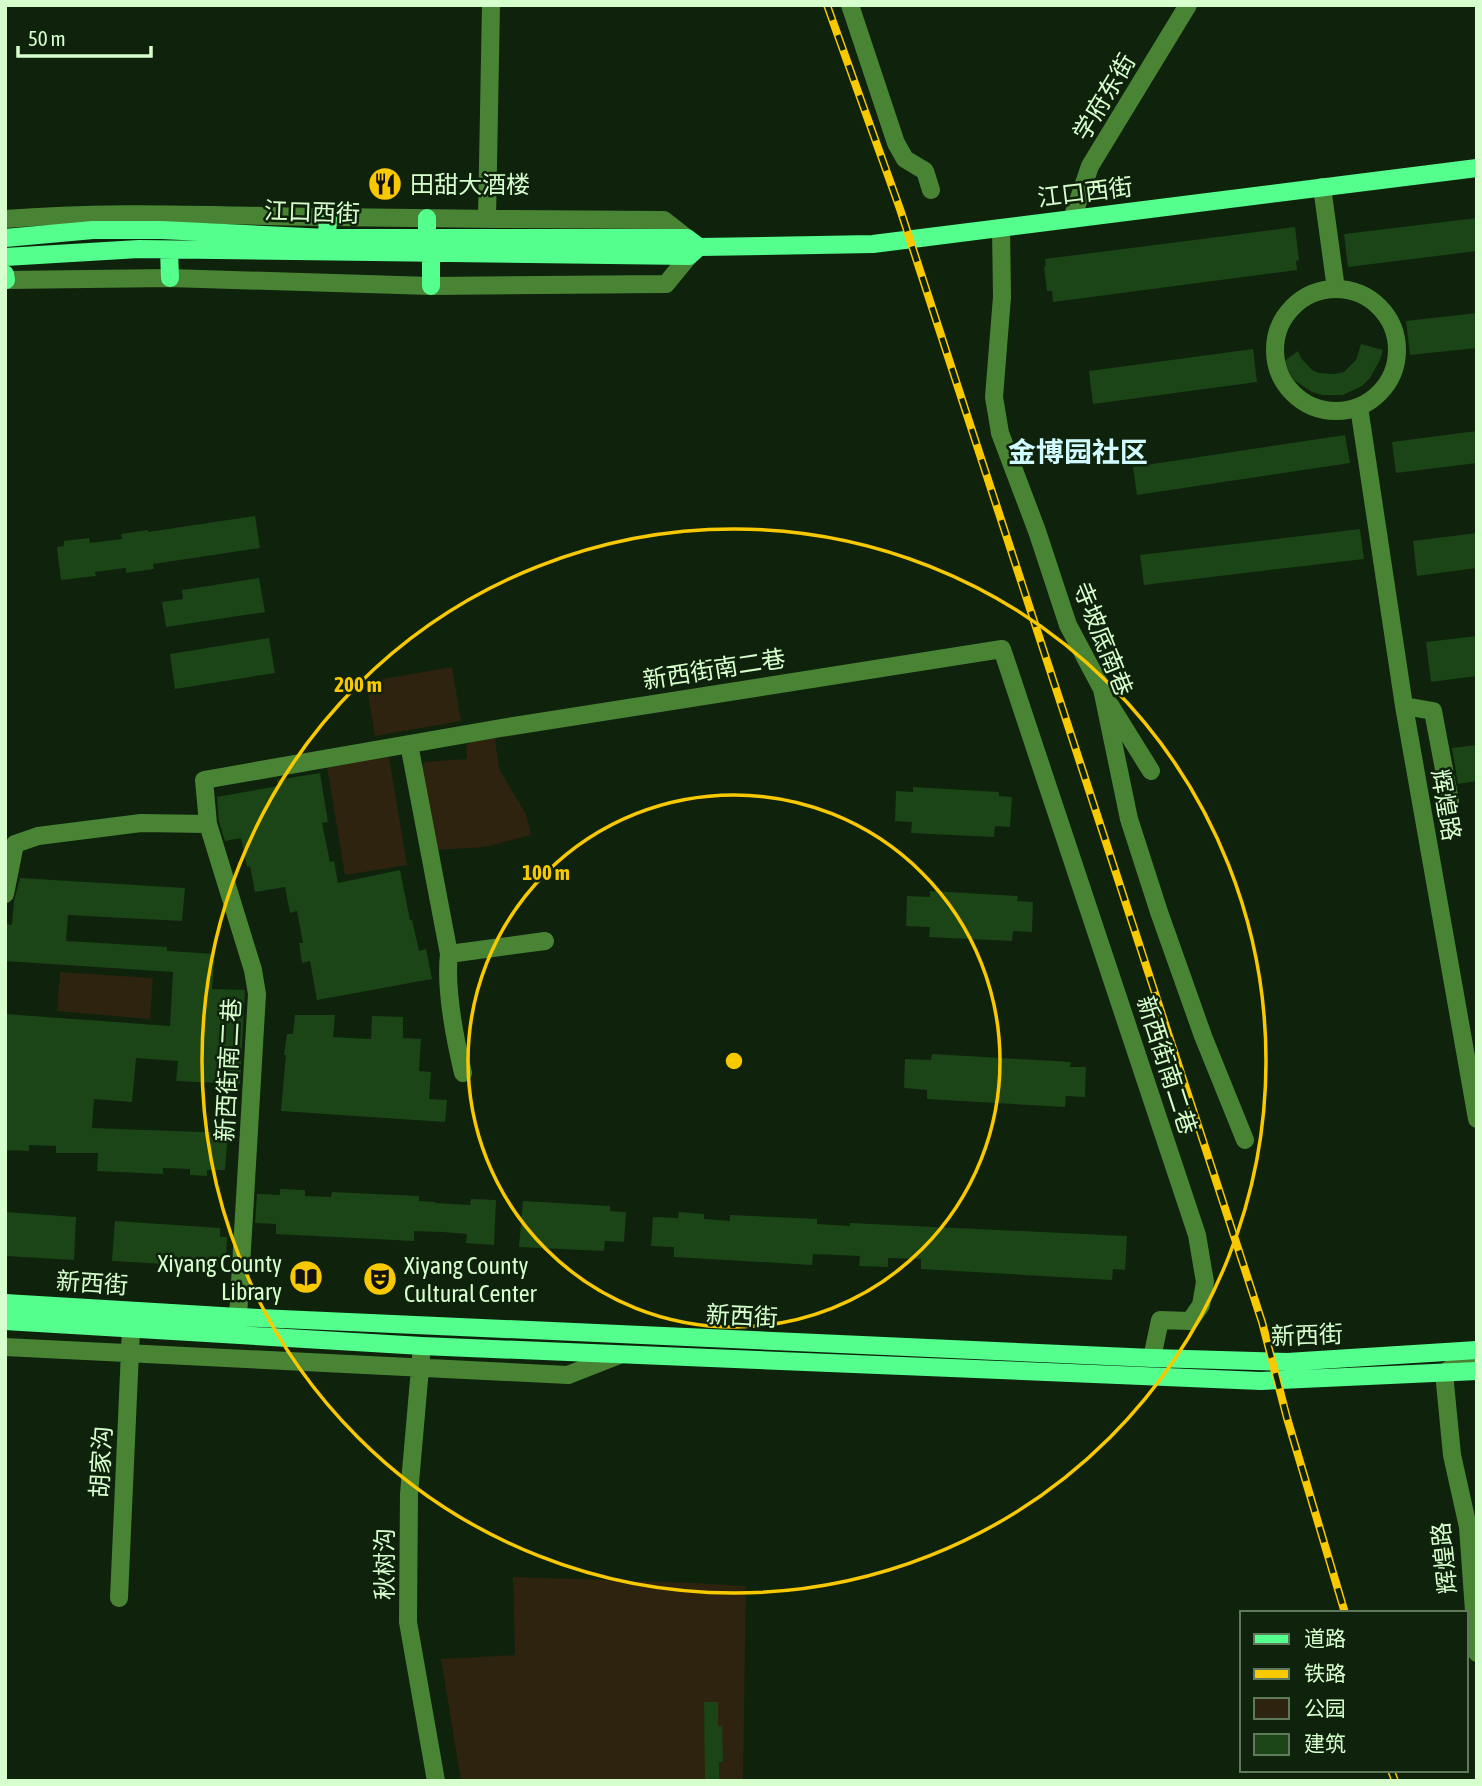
<svg xmlns="http://www.w3.org/2000/svg" width="1482" height="1786" font-family="'Asap Condensed','Noto Sans SC',sans-serif">
	<rect width="100%" height="100%" fill="#0f220c"/>
	<!-- green -->
	<path fill="#2d230f" d="M452,667L461,721L375,736L366,682Z
		M480,737L495,739L499,769L526,814L531,835L485,847L437,850L421,771L424,762L467,759L466,745Z
		M389,757L407,865L345,875L327,767Z
		M60,972L153,978L150,1019L57,1011Z
		M513,1577L694,1583L746,1586L743,1781H461L441,1659L515,1655Z"/>
	<!-- building -->
	<path fill="#1b4417" d="M1477,218V251L1348,267L1344,234Z
		M1295,227L1299,260L1296,261L1297,270L1053,302L1052,291H1047L1044,267L1046,266L1045,259Z
		M1477,313V348L1410,355L1406,321Z
		M1361,344L1383,350L1380,360L1370,378L1362,386L1343,395H1322L1312,392L1294,380L1283,362L1298,351L1301,358L1312,370L1319,373L1335,374L1344,372L1356,360Z
		M1253,349L1257,382L1093,404L1089,371Z
		M1477,431V463L1396,473L1392,442Z
		M1345,435L1350,463L1137,495L1133,467Z
		M255,516L260,548L153,564L154,569L126,573V568L95,572L96,576L61,580L57,547L64,546V541L89,538L90,543L122,539L121,534L148,530V532Z
		M1360,529L1364,559L1144,585L1140,555Z
		M1477,533V568L1417,576L1413,541Z
		M259,578L265,612L166,627L162,602L183,599L182,590Z
		M1477,636V676L1431,682L1426,642Z
		M269,638L275,673L175,689L170,654Z
		M1477,745V781L1458,784L1452,748Z
		M320,773L328,822L322,823L330,862L334,861L338,883L400,870L410,920H412L419,951L426,949L432,979L317,1000L310,961L302,963L299,943H303L297,911L290,913L285,887L255,892L250,866L247,867L241,838L225,841L219,822L217,797L278,786L277,780Z
		M913,787L999,792V796L1012,797L1010,827L995,826L994,837L911,833L912,822L895,821L896,791L913,792Z
		M20,878L185,888L182,921L68,915L66,941L167,947V951L215,954L212,989L245,990L240,1084L176,1081L178,1061L136,1058L132,1102L94,1099L92,1128L228,1133L225,1170H207V1176L190,1175V1169L163,1168V1174L97,1171L98,1153H56V1146L29,1145V1151L5,1150V1014L170,1026L173,972L5,961V924L12,925L14,901Z
		M930,891L1018,896L1017,901L1033,902L1032,932L1013,931L1012,941L929,937L930,927L906,926L907,896L930,897Z
		M295,1015H335L333,1037L371,1039L372,1016L403,1017V1038L421,1039L419,1071L431,1072L429,1099L447,1100L445,1122L281,1111L286,1055H284L287,1034H293Z
		M932,1054L1071,1062L1070,1067H1086L1085,1097L1066,1096L1065,1107L927,1099V1090L904,1088L905,1059L931,1060Z
		M280,1189L305,1190V1196L331,1197L332,1192L419,1196V1201L435,1202V1203L470,1205L471,1199L496,1200L494,1245L466,1243L467,1234L443,1232L414,1231V1241L276,1234V1224L255,1223L257,1194L280,1195Z
		M523,1201L610,1206V1211L626,1212L624,1242L605,1241L604,1251L519,1247Z
		M5,1212L76,1217L74,1260L5,1256Z
		M679,1212L704,1214V1219L730,1221V1215L817,1219V1224L850,1226V1223L1127,1236L1125,1270L1113,1269L1112,1280L921,1269V1259L888,1258V1267L859,1266L860,1256L813,1254L812,1265L674,1257V1247L651,1246L653,1217L678,1218Z
		M115,1221L220,1228V1237H227L226,1262L218,1261V1267L112,1261Z
		M704,1702H718V1726H722L723,1762H719V1781H705Z"/>
	<g fill="none" stroke-linecap="round" stroke-linejoin="round">
		<!-- minor -->
		<path stroke="#498435" stroke-width="18" d="M850,5L896,143L905,159L925,171L931,190
			M1322,187L1336,289
			M487,218L491,5
			M5,219C113,210 221,216 329,217C441,219 552,219 664,220L687,238
			M1072,219L1090,166L1188,5
			M1001,228L1002,297L994,397L1000,433L1037,531L1068,625L1102,689L1129,819L1159,912L1203,1036L1245,1140
			M5,280L170,278L431,286L666,284L689,256
			M1275 350a61 61 0 1 1 122 0a61 61 0 1 1-122 0Z
			M1359,407L1404,706L1433,711L1450,801
			M1110,705L1151,771
			M1404,706L1477,1119
			M409,744L449,954L545,941
			M5,894L15,844L38,836L141,823L208,824
			M449,954C445,988 455,1039 463,1073
			M238,1317L257,994L253,970L208,824L204,780L501,728L1002,649L1197,1235L1205,1282L1201,1305L1190,1321L1160,1320L1152,1358
			M5,1347L568,1375L619,1355
			M1477,1351L1444,1373L1452,1455L1468,1527L1477,1653
			M421,1357L409,1494L408,1622L436,1781
			M119,1598L131,1329"/>
		<!-- major -->
		<path stroke="#55ff8e" stroke-width="18" d="M5,238L93,230H161L327,238H687L699,247L873,244L1477,168
			M327,238L328,217
			M427,238V218
			M169,250L170,278
			M5,257L139,249L689,256L699,247
			M5,274L6,280
			M431,286V253
			M5,1303L238,1317L1152,1358L1287,1362L1477,1350
			M5,1321L422,1346L1261,1381L1477,1371"/>
		<!-- rail casing -->
		<g stroke="#f9c900" stroke-width="8">
			<path id="rail" d="M827,5L900,209L1262,1322L1287,1418L1345,1613
				M1391,1770L1395,1781"/>
		</g>
		<!-- rail -->
		<use href="#rail" stroke="#0f220c" stroke-width="5" stroke-dasharray="16" stroke-linecap="butt"/>
	</g>
	<!-- distance rings -->
	<g fill="none" stroke="#f9c900" stroke-width="3.5">
		<circle cx="734" cy="1061" r="266"/>
		<circle cx="734" cy="1061" r="532"/>
	</g>
	<!-- icons -->
	<defs>
		<g id="restaurant-disc" transform="scale(1.75)"><circle r="9.5" fill="#f9c900" stroke="#0f220c"/><path d="M-5-6h1v4h1v-4h1v4h1v-4h1v5L-1.5 .5V6h-2V.5L-5-1ZM5-6V6H3V1.5H1.5Q1.5-4 5-6Z" fill="#111"/></g>
		<g id="library-disc" transform="scale(1.75)"><circle r="9.5" fill="#f9c900" stroke="#0f220c"/><path d="M-6-4Q-3-5.5-.7-3.5V5Q-3 3-6 4ZM6-4Q3-5.5 .7-3.5V5Q3 3 6 4Z" fill="#111"/></g>
		<g id="theatre-disc" transform="scale(1.75)"><circle r="9.5" fill="#f9c900" stroke="#0f220c"/><path d="M-5-5.5Q0-4 5-5.5V0Q5 5 0 6Q-5 5-5 0ZM-3.3-2.5H-1v1.5H-3.3ZM1-2.5H3.3v1.5H1ZM-2.8 1Q0 5.5 2.8 1Z" fill="#111"/></g>
	</defs>
	<g fill-rule="evenodd">
		<use href="#restaurant-disc" x="385" y="184"/>
		<use href="#library-disc" x="306" y="1277"/>
		<use href="#theatre-disc" x="380" y="1279"/>
	</g>
	<g text-anchor="middle" dominant-baseline="central" stroke-width="5" stroke-linejoin="round" paint-order="stroke">
		<!-- street labels -->
		<g font-size="24" fill="#d7ffce" stroke="#0f220c">
			<text transform="translate(1104 97) rotate(-59)">学府东街</text>
			<text transform="translate(1085 192) rotate(-7)">江口西街</text>
			<text transform="translate(312 212) rotate(2)">江口西街</text>
			<text transform="translate(1103 639) rotate(68)">寺坡底南巷</text>
			<text transform="translate(714 669) rotate(-9)">新西街南二巷</text>
			<text transform="translate(1446 805) rotate(80)">辉煌路</text>
			<text transform="translate(1167 1065) rotate(72)">新西街南二巷</text>
			<text transform="translate(228 1070) rotate(-87)">新西街南二巷</text>
			<text transform="translate(92 1283) rotate(4)">新西街</text>
			<text transform="translate(742 1316) rotate(3)">新西街</text>
			<text transform="translate(1307 1335) rotate(-2)">新西街</text>
			<text transform="translate(101 1462) rotate(-87)">胡家沟</text>
			<text transform="translate(1444 1558) rotate(-96)">辉煌路</text>
			<text transform="translate(384 1564) rotate(-90)">秋树沟</text>
		</g>
		<!-- poi labels -->
		<g font-size="24" fill="#d7ffce" stroke="#0f220c" text-anchor="start">
			<text x="410" y="184">田甜大酒楼</text>
			<text x="282" y="1263" text-anchor="end">Xiyang County<tspan x="282" dy="28">Library</tspan></text>
			<text x="404" y="1265">Xiyang County<tspan x="404" dy="28">Cultural Center</tspan></text>
		</g>
		<!-- quarter labels -->
		<g font-size="28" font-weight="bold" fill="#d0fcff" stroke="#0f220c">
			<text x="1078" y="452">金博园社区</text>
		</g>
	</g>
	<circle cx="734" cy="1061" r="10" fill="#f9c900" stroke="#0f220c" stroke-width="3.5"/>
	<g font-size="21" text-anchor="middle" font-weight="bold" fill="#f9c900" stroke="#0f220c" stroke-width="5" stroke-linejoin="round" paint-order="stroke">
		<text x="358" y="692">200 m</text>
		<text x="546" y="880">100 m</text>
	</g>
	<!-- border -->
	<rect width="1482" height="1786" fill="none" stroke="#d7ffce" stroke-width="14"/>
	<!-- legend -->
	<rect x="1240" y="1611" width="228" height="161" fill="#0f220c" stroke="#5f7a5a" stroke-width="2"/>
	<rect x="1254" y="1634" width="35" height="10" fill="#55ff8e" stroke="#5f7a5a" stroke-width="2"/>
	<text x="1304" y="1646" font-size="21" fill="#d7ffce">道路</text>
	<rect x="1254" y="1669" width="35" height="10" fill="#f9c900" stroke="#5f7a5a" stroke-width="2"/>
	<text x="1304" y="1681" font-size="21" fill="#d7ffce">铁路</text>
	<rect x="1254" y="1698" width="35" height="21" fill="#2d230f" stroke="#5f7a5a" stroke-width="2"/>
	<text x="1304" y="1716" font-size="21" fill="#d7ffce">公园</text>
	<rect x="1254" y="1734" width="35" height="21" fill="#1b4417" stroke="#5f7a5a" stroke-width="2"/>
	<text x="1304" y="1751" font-size="21" fill="#d7ffce">建筑</text>
	<!-- scale -->
	<path d="M18 46v10h133v-10" fill="none" stroke="#d7ffce" stroke-width="3.5"/>
	<text x="28" y="46" font-size="21" fill="#d7ffce" stroke="#0f220c" stroke-width="5" paint-order="stroke">50 m</text>
</svg>
